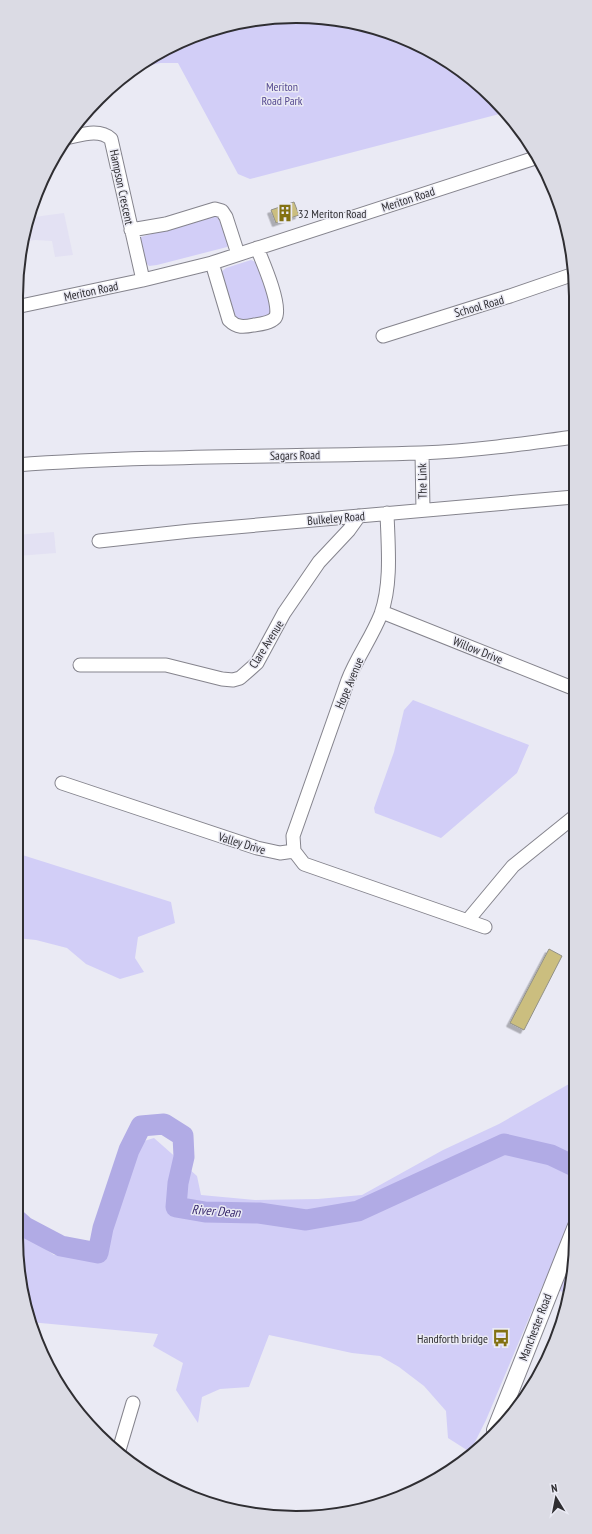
<svg xmlns="http://www.w3.org/2000/svg" width="592" height="1534" font-family="'PT Sans Narrow',sans-serif">
	<defs>
		<filter id="shadow"><feDropShadow dx="-3.5" dy="3.5" stdDeviation="0" flood-color="#0004"/></filter>
	</defs>
	<rect width="100%" height="100%" fill="#eaeaf4"/>
	<!-- built -->
	<path fill="#e3e1f3" d="M64,213L73,255L55,257L52,241L35,240L23,242L27,218Z
		M54,532L56,553L17,556L16,535Z"/>
	<!-- green -->
	<path fill="#d2cef7" d="M315,17L369,26L451,63L507,112L250,179L238,174L178,63H160L135,69C171,43 214,25 259,18C277,16 296,17 315,17Z
		M218,215L230,244L227,247L157,265L149,266C143,260 138,245 141,237Z
		M251,260L258,263L272,308C271,319 253,320 243,323L234,318L220,273L226,268Z
		M413,700L529,745L517,773L441,838L375,813L374,808L394,752L404,710Z
		M16,853L171,902L175,923L138,937L135,958L144,972L120,979L86,964L67,948L36,940L16,938Z
		M576,1080V1223L561,1248L542,1287L486,1420L470,1452L448,1438L446,1411L424,1386L399,1367L380,1356L352,1353L269,1335L249,1387L220,1389L202,1397L198,1423L176,1390L183,1363L153,1346L158,1334L30,1322L16,1238V1228L54,1255L106,1258L131,1145L154,1138L197,1176L201,1195L255,1200L318,1199L362,1195L443,1150L499,1124Z
		M576,1238L569,1294L557,1290Z"/>
	<g fill="none" stroke-linecap="round" stroke-linejoin="round">
		<!-- river -->
		<path stroke="#b1abe5" stroke-width="21" d="M16,1219L25,1227L61,1246L98,1253L103,1228L129,1150L141,1126L164,1124L183,1136L184,1157L178,1183L176,1207L205,1212L259,1213L306,1220L358,1211L504,1144L551,1155L576,1167"/>
	</g>
	<!-- building -->
	<path fill="#cbbe7f" stroke="#929187" filter="url(#shadow)" d="M294,202L299,215L276,223L271,210Z
		M549,949L562,956L524,1030L510,1023Z"/>
	<g fill="none" stroke-linecap="round" stroke-linejoin="round">
		<!-- minor casing -->
		<g stroke="#85848d" stroke-width="15">
			<path id="minor" d="M66,138C81,135 99,128 111,139L143,280
				M131,230L166,224L215,209L222,211L226,217L238,254
				M212,263L229,320C237,328 244,327 254,325C261,324 270,323 275,318C283,308 262,260 257,248
				M16,307L143,280L212,263L535,158
				M383,336L510,296L574,274
				M422,453L423,510
				M16,465C151,455 286,457 421,453C472,451 523,444 574,437
				M387,513C388,545 392,583 381,614C372,637 357,657 348,680L293,836L294,851L304,864L485,927
				M99,541L190,531L574,497
				M382,612L575,689
				M80,665H166L222,679L233,680L240,678L257,663L284,613L319,562L349,530L359,516
				M62,783L257,848L280,853L294,851
				M468,920L513,866L575,816
				M119,1450L133,1403"/>
		</g>
		<!-- tertiary casing -->
		<g stroke="#85848d" stroke-width="18">
			<path id="tertiary" d="M495,1430L576,1226"/>
		</g>
		<!-- minor -->
		<use href="#minor" stroke="#fff" stroke-width="13"/>
		<!-- tertiary -->
		<use href="#tertiary" stroke="#fff" stroke-width="16"/>
	</g>
	<!-- icons -->
	<defs>
		<g id="building-bare" transform="scale(1.38)"><path d="M-4-6H4V6H1V3H-1V6H-4ZM-2.5-4.3h1.7v1.8h-1.7ZM.8-4.3h1.7v1.8H.8ZM-2.5-1h1.7V.8h-1.7ZM.8-1h1.7V.8H.8Z" fill="#837112" stroke="#eaeaf4" stroke-width="2.5" paint-order="stroke"/></g>
		<g id="bus-bare" transform="scale(1.38)"><path d="M-5-6H5V4H4V6H2V4H-2V6H-4V4H-5ZM-3.5-4V0h7V-4ZM-3.5 1.2v1.5H-2V1.2ZM2 1.2v1.5H3.5V1.2Z" fill="#837112" stroke="#eaeaf4" stroke-width="2.5" paint-order="stroke"/></g>
	</defs>
	<g fill-rule="evenodd">
		<use href="#building-bare" x="285" y="213"/>
		<use href="#bus-bare" x="501" y="1338"/>
	</g>
	<g text-anchor="middle" dominant-baseline="central" stroke-width="3" stroke-linejoin="round" paint-order="stroke">
		<!-- park labels -->
		<g font-size="12" fill="#564a91" stroke="#eaeaf4">
			<text x="282" y="86">Meriton<tspan x="282" dy="14">Road Park</tspan></text>
		</g>
		<!-- street labels -->
		<g font-size="12" fill="#2f2e32" stroke="#eaeaf4">
			<text transform="translate(122 187) rotate(78)">Hampson Crescent</text>
			<text transform="translate(408 199) rotate(-18)">Meriton Road</text>
			<text transform="translate(91 291) rotate(-12)">Meriton Road</text>
			<text transform="translate(479 306) rotate(-16)">School Road</text>
			<text transform="translate(295 455) rotate(-1)">Sagars Road</text>
			<text transform="translate(422 481) rotate(-91)">The Link</text>
			<text transform="translate(336 518) rotate(-5)">Bulkeley Road</text>
			<text transform="translate(266 644) rotate(-58)">Clare Avenue</text>
			<text transform="translate(478 650) rotate(22)">Willow Drive</text>
			<text transform="translate(349 683) rotate(-67)">Hope Avenue</text>
			<text transform="translate(242 843) rotate(17)">Valley Drive</text>
			<text transform="translate(535 1327) rotate(-69)">Manchester Road</text>
		</g>
		<!-- poi labels -->
		<g font-size="12" fill="#2f2e32" stroke="#eaeaf4" text-anchor="start">
			<text x="298" y="213">32 Meriton Road</text>
			<text x="488" y="1338" text-anchor="end">Handforth bridge</text>
		</g>
		<!-- water labels -->
		<g font-size="13" font-style="italic" fill="#392a6e" stroke="#eaeaf4">
			<text transform="translate(216 1211) rotate(4)">River Dean</text>
		</g>
	</g>
	<!-- crop -->
	<path d="M0 0H592V1534H0ZM296 23H296A273 273 0 0 1 569 296V1238A273 273 0 0 1 296 1511H296A273 273 0 0 1 23 1238V296A273 273 0 0 1 296 23Z" fill="#dbdbe4" fill-rule="evenodd"/>
	<path fill="none" stroke="#2f2e32" stroke-width="2" d="M296 23H296A273 273 0 0 1 569 296V1238A273 273 0 0 1 296 1511H296A273 273 0 0 1 23 1238V296A273 273 0 0 1 296 23Z"/>
	<!-- north arrow -->
	<g transform="translate(556 1498) rotate(350)" stroke="#eaeaf4" stroke-width="3" paint-order="stroke">
	<path d="M0-3L7 15L0 10L-7 15Z" fill="#2f2e32"/>
	<text y="-6" font-size="11" font-weight="bold" text-anchor="middle" fill="#2f2e32">N</text>
	</g>
</svg>
